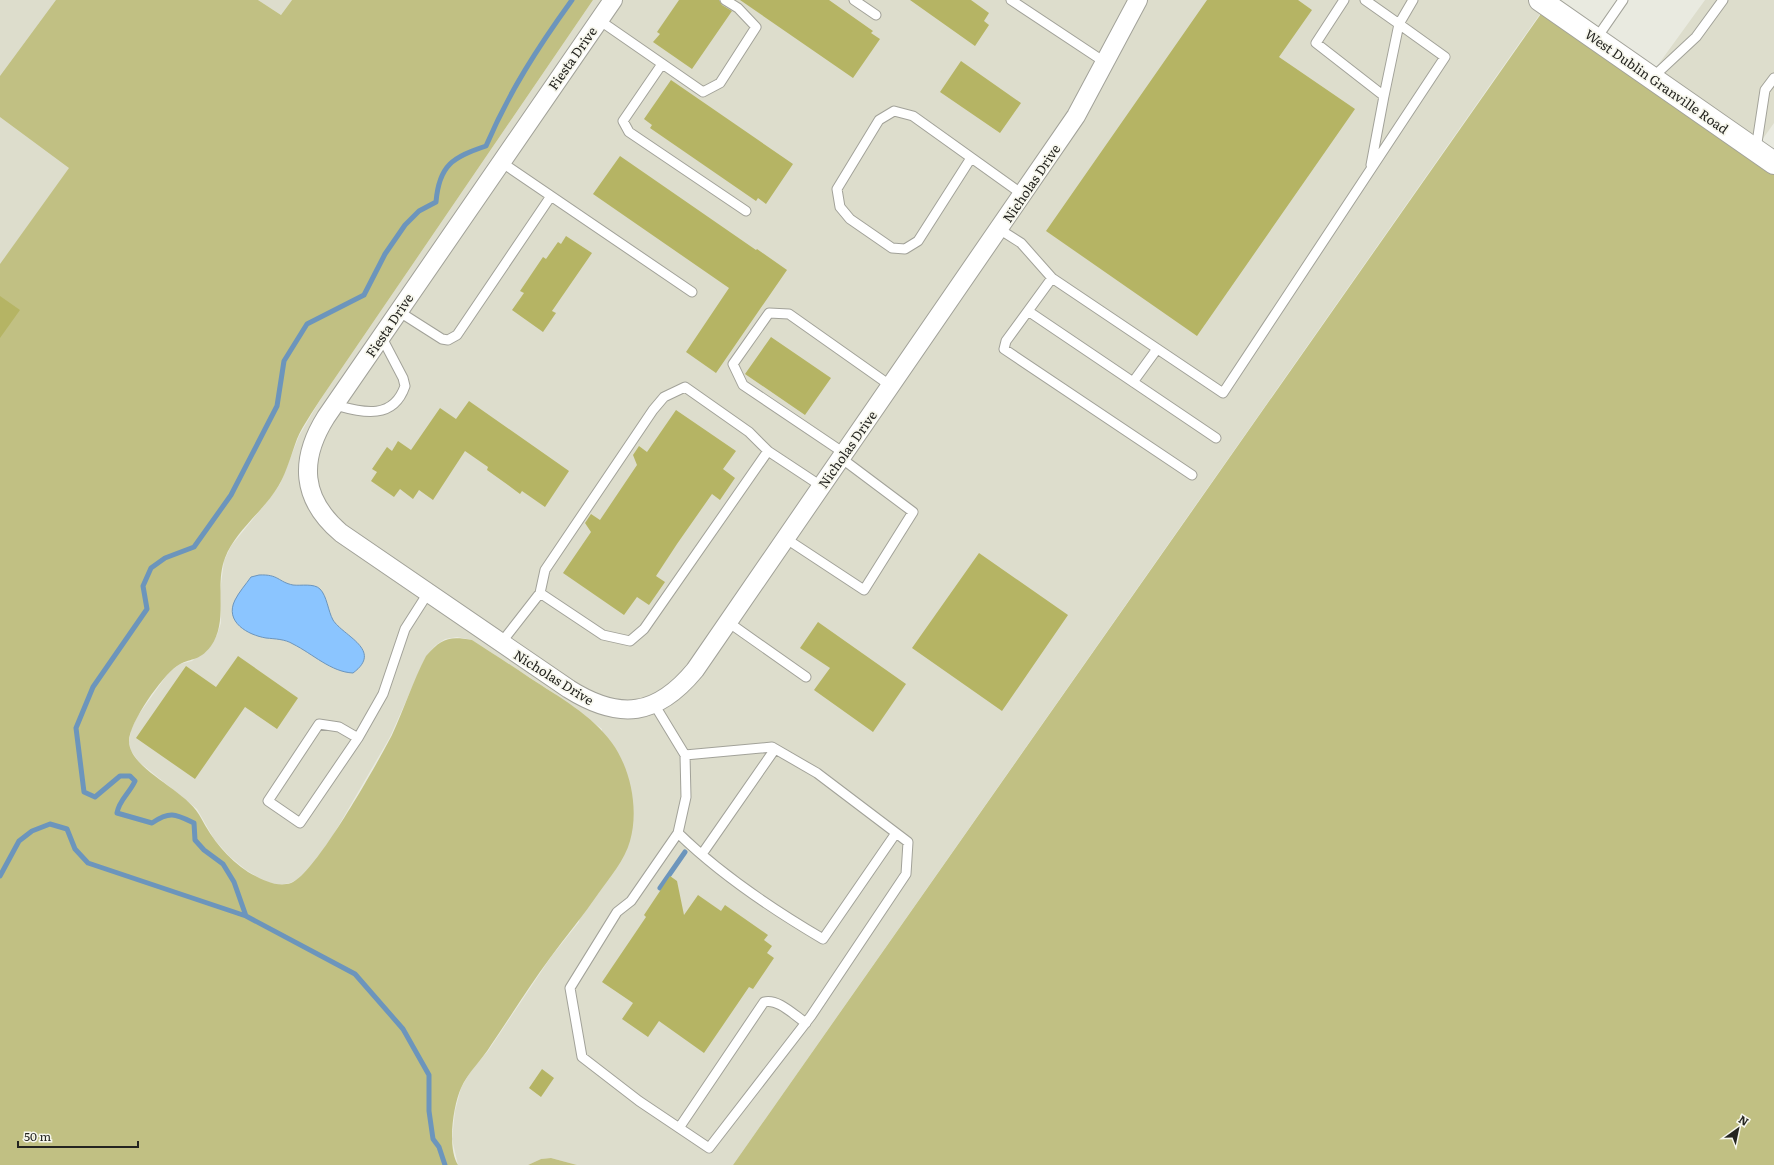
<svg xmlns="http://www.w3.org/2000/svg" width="1774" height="1165" font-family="Literata,serif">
	<rect width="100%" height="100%" fill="#e9eae0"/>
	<!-- built -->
	<path fill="#ddc" d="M0,0H230L0,342Z
		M258,0H292L281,15Z
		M593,0H1542L1650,76L1705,0H1774V123L1750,157L1542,11L733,1165H577L551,1158L541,1159L528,1165H458L452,1139L455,1111L461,1088L472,1069L488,1051L551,957L579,922L602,729L555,694L472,640L457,637L445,639L436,645L426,656L390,737L331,839L311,867L300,878L290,883L279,885L264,881L246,870L229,856L214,839L197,809L139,762L131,751L129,742L131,730L137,717L169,672L180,664L192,661L210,646L217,635L221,623L220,592L224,561L231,546L270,498L280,484L299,436L320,400Z"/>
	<!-- green -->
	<path fill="#c1c083" d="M56,0H258L281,15L292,0H593L320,400C312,413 303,425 297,439C291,455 287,471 279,485C264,511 236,530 225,558C214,586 229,620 211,646C198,663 190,657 177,666C162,676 129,723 129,741C129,770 188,790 201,818C212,839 228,859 248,872C261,879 276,888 291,883C315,875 378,762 392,735C404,709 413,681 426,656C442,638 449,636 472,640C492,653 511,665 530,678C559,697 592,715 612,743C631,769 639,810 630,841C625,860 609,878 598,894C583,916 566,936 550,958C529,986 511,1016 491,1045C482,1060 468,1072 461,1088C453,1106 447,1148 458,1165H0V264L69,168L0,117V76Z
		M1543,11L1774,174V1165H733Z
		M551,1158L577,1165H528L541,1159Z"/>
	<!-- water -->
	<path fill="#8bc5ff" stroke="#6c95bc" d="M259,575C279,574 278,582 293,585C301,586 314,583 320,589C327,596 328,611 333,620C343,636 384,650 353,673C331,672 313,654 293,644C285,639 275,639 266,638C248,635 224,622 235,600C239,592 246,584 251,577Z"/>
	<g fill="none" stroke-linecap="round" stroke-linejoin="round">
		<!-- stream -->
		<path stroke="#6c95bc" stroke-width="5" d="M0,876L19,841L32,831L50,824L67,829L75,849L88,863L246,916L355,974L403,1029L429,1075V1111L433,1139L439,1147L445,1165
			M660,888L685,852
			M246,916L234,882L223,864L204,850L195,840L194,823C175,814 170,811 152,823L117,813C119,800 129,794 135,781L130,776H120L95,797L84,792L76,728L93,687L147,609L143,586L151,568L165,558L194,547L231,495L277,406L284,361L307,324L364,295L385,254L405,225L419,211L436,202C439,165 453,157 486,146C509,92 538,47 572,0"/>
	</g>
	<!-- building -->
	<path fill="#b5b464" d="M679,0H719L722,5L732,11L692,69L653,42L660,34L657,32Z
		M736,0H829L873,31L871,33L880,39L853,78L740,0Z
		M910,0H971L989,13L984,21L989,25L975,46Z
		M1207,0H1298L1312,10L1279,57L1355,109L1197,336L1046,231Z
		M961,61L1021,103L1000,133L940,92Z
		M671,80L793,164L766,204L758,198L756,201L650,128L652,125L644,119Z
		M620,156L756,250L757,249L787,270L716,373L686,352L729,288L593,194Z
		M566,236L592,253L552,311L556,313L543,332L512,310L524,293L520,291L543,257L546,259L558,242L561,244Z
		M0,296L20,310L0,338Z
		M771,337L831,378L805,415L745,374Z
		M469,401L569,471L545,507L522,491L520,494L508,485L487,470L488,467L465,451L433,500L419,490L413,499L400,489L394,497L371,481L377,472L372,469L387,447L392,451L398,441L411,450L440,408L456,419Z
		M676,410L736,451L723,469L735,478L720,500L712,494L677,544L656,576L665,582L649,605L637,597L624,615L563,573L591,532L585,523L591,514L600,520L637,465L633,455L639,446L647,452Z
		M979,553L1068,615L1002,711L912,648Z
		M818,622L906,684L873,732L814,690L830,668L800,648Z
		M238,656L298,698L277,729L245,707L195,779L136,738L186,666L216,687Z
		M670,876L677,881L684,915L698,895L721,911L725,905L768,935L764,940L772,946L767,953L774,958L753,989L749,987L704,1053L659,1021L648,1037L622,1019L633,1003L602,982L646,917L644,915Z
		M542,1069L554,1078L541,1097L529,1088Z"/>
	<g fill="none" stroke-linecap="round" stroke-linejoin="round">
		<!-- service casing -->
		<g stroke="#a2a299" stroke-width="11">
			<path id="service" d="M854,0L876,15
				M1011,0L1106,63
				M1365,0L1399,24L1413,0
				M599,20L703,92L720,83L756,27L738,8L725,0
				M1596,39L1623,0
				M662,64L623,121L629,132L746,211
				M1652,78L1696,37L1723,0
				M1756,149L1765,90L1774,78
				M971,158L918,241L905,249L892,248L850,219L840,207L837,189L879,120L894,111L913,116L1022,194
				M501,162L692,292
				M1371,165L1384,96
				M999,229L1021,243L1052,278L1223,393L1445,57L1399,24L1384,96L1316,43L1344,0
				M1052,278L1006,341L1004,349L1192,475
				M398,311L442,339L448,340L457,335L551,196
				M1028,311L1216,438
				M1133,382L1157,349
				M334,405C362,412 393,421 405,386L403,378L381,336
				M844,453L743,385L733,364L769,313L789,314L891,386
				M785,538L864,590L913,512L841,458
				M540,593L545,570L653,410L664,397L685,387L749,432L768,451
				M728,622L806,677
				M501,643L540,593L603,635L630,641L644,629L768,451L821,486
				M654,704L685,755L686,797L678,833L631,901L617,912L570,988L582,1057L639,1101L709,1148L811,1016L906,874L908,842L817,773L772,747L685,755
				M358,738L339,727L319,724L268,801L300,823L358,738L383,694L405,629L428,593
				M678,833C720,874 772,909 823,939L896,833
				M702,854L775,749
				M679,1128L764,1002C778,998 795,1016 806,1023"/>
		</g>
		<!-- minor casing -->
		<g stroke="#a2a299" stroke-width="20">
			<path id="minor" d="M613,0L326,417C299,460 301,499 341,533L569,689C620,721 657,716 695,670L1076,116L1138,0"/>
		</g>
		<!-- primary casing -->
		<g stroke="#a2a299" stroke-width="24">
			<path id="primary" d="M1540,0L1774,163"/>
		</g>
		<!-- service -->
		<use href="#service" stroke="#fff" stroke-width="9"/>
		<!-- minor -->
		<use href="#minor" stroke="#fff" stroke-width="18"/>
		<!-- primary -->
		<use href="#primary" stroke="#fff" stroke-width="22"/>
	</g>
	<g text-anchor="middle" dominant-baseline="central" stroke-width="3.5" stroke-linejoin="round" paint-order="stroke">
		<!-- street labels -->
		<g font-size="13" fill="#242420" stroke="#f7f7ed">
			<text transform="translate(572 58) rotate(-55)">Fiesta Drive</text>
			<text transform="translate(1657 81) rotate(35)">West Dublin Granville Road</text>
			<text transform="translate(1031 183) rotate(-56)">Nicholas Drive</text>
			<text transform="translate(389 325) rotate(-56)">Fiesta Drive</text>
			<text transform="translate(847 449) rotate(-55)">Nicholas Drive</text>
			<text transform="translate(554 677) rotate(32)">Nicholas Drive</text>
		</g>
	</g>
	<!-- north arrow -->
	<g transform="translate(1738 1129) rotate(33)" stroke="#f7f7ed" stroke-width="3" paint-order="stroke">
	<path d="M0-3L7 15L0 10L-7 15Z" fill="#242420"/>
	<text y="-6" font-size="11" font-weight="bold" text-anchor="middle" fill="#242420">N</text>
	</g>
	<!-- scale -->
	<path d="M18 1141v6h120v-6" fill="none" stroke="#242420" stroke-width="2"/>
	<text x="24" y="1141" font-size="12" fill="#242420" stroke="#f7f7ed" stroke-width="3" paint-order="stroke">50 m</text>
</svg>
